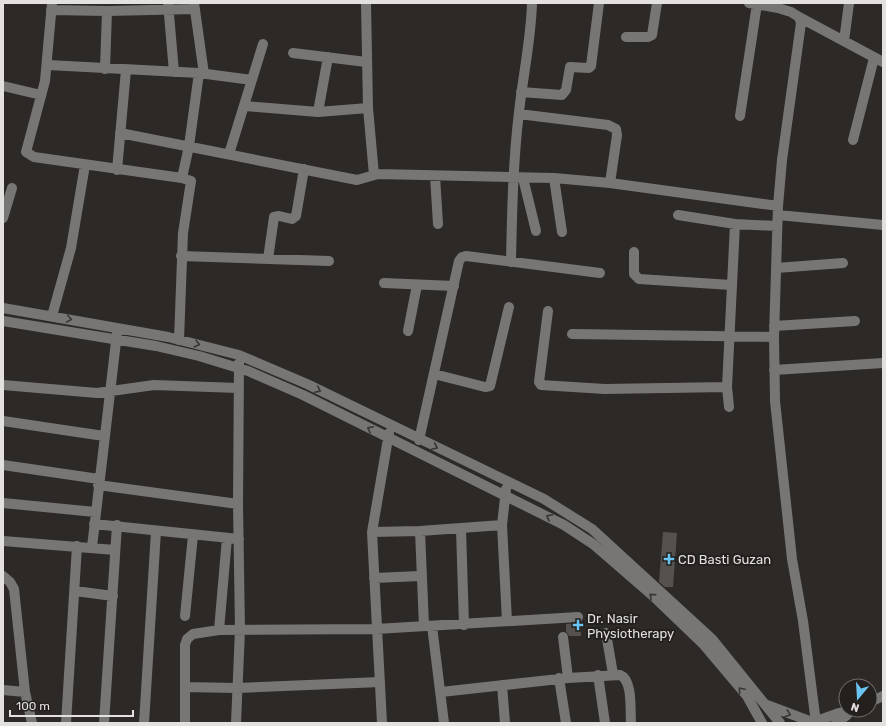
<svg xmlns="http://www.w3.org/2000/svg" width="886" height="726" font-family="Rubik,sans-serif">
	<rect width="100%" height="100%" fill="#2d2927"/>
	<!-- building -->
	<path fill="#55514f" d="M663,532L677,533L673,587H665L659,582Z
		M581,623V636H569L566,631V624Z"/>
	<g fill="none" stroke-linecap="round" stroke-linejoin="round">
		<!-- minor -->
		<path stroke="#787675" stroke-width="10" d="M52,3L45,81L26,152L34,157L182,178L191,181L183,233L179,340
			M168,3L174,72
			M194,3L204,74
			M366,3L368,108L374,175
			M749,3L778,8L791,12L799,17L801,23L782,160L778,206L774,337L775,401L792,559L803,621L816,723
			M51,10L107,11L195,9
			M799,17L883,62
			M626,37H648L652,35L657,3
			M844,41L849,3
			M293,53L366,62
			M48,65L199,73L252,80
			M105,69L107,11
			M3,86L41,95
			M521,92L562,95L566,90L570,67L589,68L591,66L599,3
			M245,106L318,112L368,108
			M318,112L328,57
			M519,114L608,125L616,129L617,135L610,183
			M740,116L757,4
			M120,133L357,180L378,174L554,178L610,183L778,206
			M853,140L874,58
			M229,154L263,44
			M117,170L126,70
			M435,176L438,224
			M182,178L189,146L199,73
			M523,178L536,231
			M554,178L562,232
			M678,215L735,224L777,226
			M778,215L883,225
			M3,218L12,188
			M634,252V274L639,279L731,285
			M181,256L329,261
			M268,259L274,217L279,216L292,219L296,216L304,169
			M511,262C512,212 513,162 519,112C523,75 531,40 532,3
			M776,268L843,263
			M384,283L454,286
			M3,308L168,337L239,355L307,384L544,499L592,529L712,639L780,723
			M548,311L539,382L541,385L605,389L727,387
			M52,316L71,248L85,165
			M3,321L156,346L199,356L248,371L303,395L564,525L593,544L653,596L704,645L747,696L762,723
			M774,326L855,321
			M408,331L417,285
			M572,334L774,337
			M774,370L883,363
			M434,374L485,387L490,386L509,307
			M3,385L97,393L154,385L238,388
			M729,407L727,387L735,224
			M3,421L104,436
			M419,440L459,261L462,257L466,256L600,273
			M3,465L99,479
			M98,485L238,504
			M506,489L502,525L507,621
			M3,503L95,512
			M94,524L239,539
			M461,529L464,625
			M420,531L424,626
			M372,532L420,531L502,525
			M3,541L115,550
			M92,547L117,333
			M3,576L10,582L14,589L25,692L32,723
			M374,578L420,576
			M75,591L113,596
			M185,616L193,535
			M432,626L444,723
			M219,630L227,538
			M606,633L613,674
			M563,637L568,678
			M598,675L605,723
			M559,678L566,723
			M502,685L505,723
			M185,687L237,688L380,682
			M3,690L25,692
			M441,692L568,678L620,675C633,680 630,710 631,723
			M870,702L883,696
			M767,705L812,722
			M66,723L77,546
			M104,723L117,525
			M144,723L156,531
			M185,723V645L187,639L193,634L219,630L376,629L578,617
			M236,723L240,630L238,504L239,363
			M382,723L372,532L389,433
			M811,723L839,713L852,710
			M836,723L846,716L851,710"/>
	</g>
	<!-- one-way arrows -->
	<defs><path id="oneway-chevron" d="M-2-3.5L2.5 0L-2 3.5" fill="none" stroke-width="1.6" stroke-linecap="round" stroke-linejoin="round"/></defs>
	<g stroke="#383633">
		<use href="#oneway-chevron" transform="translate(69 319) rotate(10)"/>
		<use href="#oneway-chevron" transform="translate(197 344) rotate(14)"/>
		<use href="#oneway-chevron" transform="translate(318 390) rotate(26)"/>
		<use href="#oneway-chevron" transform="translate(370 429) rotate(-153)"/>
		<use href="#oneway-chevron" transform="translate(435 447) rotate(25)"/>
		<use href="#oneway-chevron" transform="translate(549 517) rotate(-153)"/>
		<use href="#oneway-chevron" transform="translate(652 596) rotate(-138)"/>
		<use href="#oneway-chevron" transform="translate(741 690) rotate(-130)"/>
		<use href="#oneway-chevron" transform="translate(788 714) rotate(19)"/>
	</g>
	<!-- markers -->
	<g fill="#6ac3f1" stroke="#23201d" stroke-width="1.5">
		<path d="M667 553h4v4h4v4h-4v4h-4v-4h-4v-4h4z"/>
		<path d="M576 619h4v4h4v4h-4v4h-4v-4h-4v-4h4z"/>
	</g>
	<g text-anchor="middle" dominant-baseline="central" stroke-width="4" stroke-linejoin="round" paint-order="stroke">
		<!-- poi labels -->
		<g font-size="13" fill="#e3e0df" stroke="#23201d" text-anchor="start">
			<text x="678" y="559">CD Basti Guzan</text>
			<text x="587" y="618">Dr. Nasir<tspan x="587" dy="15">Physiotherapy</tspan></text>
		</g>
	</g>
	<!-- border -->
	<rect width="886" height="726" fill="none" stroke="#e3e0df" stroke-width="8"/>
	<!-- north arrow -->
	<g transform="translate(858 698) rotate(198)"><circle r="19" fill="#23201d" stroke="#706d6b"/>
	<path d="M0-3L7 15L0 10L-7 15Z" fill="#6ac3f1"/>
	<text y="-6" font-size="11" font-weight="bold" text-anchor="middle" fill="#e3e0df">N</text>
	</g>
	<!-- scale -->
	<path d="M10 710v6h123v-6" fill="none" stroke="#e3e0df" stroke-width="2"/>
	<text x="16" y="710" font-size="12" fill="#e3e0df" stroke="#23201d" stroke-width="3" paint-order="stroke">100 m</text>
</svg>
